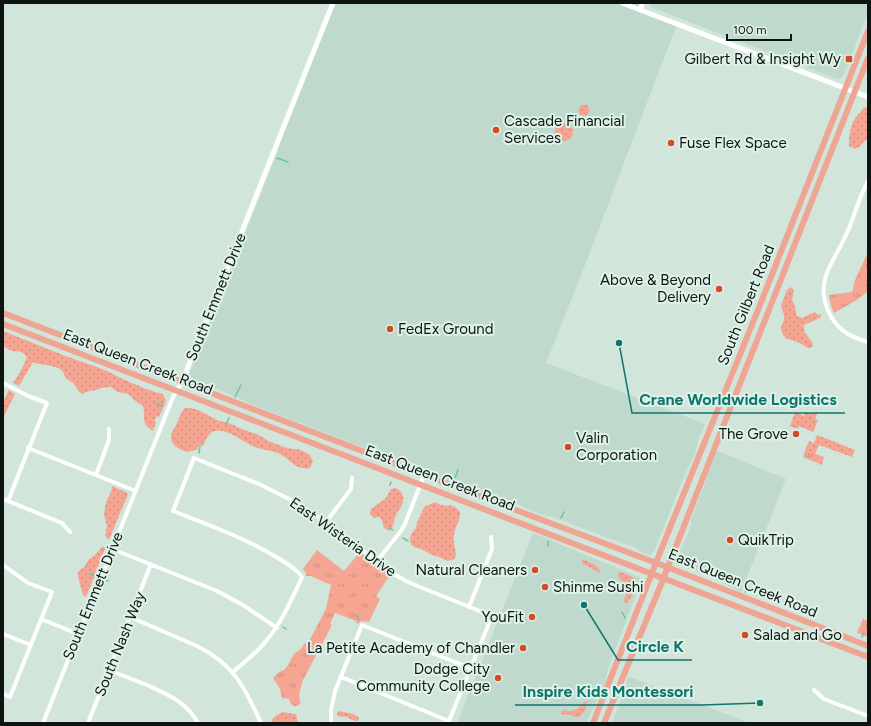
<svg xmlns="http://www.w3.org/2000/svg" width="871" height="726" font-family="Figtree,sans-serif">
	<defs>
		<pattern id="grass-dots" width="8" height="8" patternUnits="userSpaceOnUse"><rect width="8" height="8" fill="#f5a591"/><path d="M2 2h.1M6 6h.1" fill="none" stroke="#d18d7c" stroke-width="1.8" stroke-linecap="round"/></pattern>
		<pattern id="park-tufts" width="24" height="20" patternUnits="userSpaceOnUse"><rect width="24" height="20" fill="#f5a591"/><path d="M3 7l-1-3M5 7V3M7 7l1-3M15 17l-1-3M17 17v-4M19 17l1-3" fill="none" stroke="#d18d7c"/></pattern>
	</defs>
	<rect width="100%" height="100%" fill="#d2e5db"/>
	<!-- built -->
	<path fill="#bfd9cc" d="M333,3H642L640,10L677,24L585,265L546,363L705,424L698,440L695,455L685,474L654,551L650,555L645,554L634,547L606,537L553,517L539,514L522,506L504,498L494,496H490L251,404L223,391L194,380L190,376V373L279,148L277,145Z
		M650,3H868V13L844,75L841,78L837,79L656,9L651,7Z
		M717,451L786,479L741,592L711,577L680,565L677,563L676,560L679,552L685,540L690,529L691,520Z
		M533,533L639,577L643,580L642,584L635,598L608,668L604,686L586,723H457Z
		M628,676L749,723H612L624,692Z"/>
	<!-- grass -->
	<path fill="url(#grass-dots)" d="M578.5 110a5.5 5.5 0 1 1 11 0a5.5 5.5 0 1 1-11 0Z
		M864,107L868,108V138L859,147L855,149L849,146C849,136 850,125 856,117C859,113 862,111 864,107Z
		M555 132a9 9 0 1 1 18 0a9 9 0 1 1-18 0Z
		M791,287L794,290L792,299L795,307L797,316L802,318L815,312L818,315L821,314V316L820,318L804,325C802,334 811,337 813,345L811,348H808L798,342L787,339L783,335L781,330V327L784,320V315L781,306L782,303L787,290Z
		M3,331C23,339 43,347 63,355C78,361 94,365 109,372C114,374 118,377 123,379C136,385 150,391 163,394L166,401L159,417L157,416L154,420L156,422L153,431C140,423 146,418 143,406L134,400L132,397L128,394L118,392L111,387H107L101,388L97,390L89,391L82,394C78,391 77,388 74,384C72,382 68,380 66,378C64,375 64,372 61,370C54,364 41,366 33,362L19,386L13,383L18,376L27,358C23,349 17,353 9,350C7,349 5,347 3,346Z
		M9,390L15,394L3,418V402Z
		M185,408H191L198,410L219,421L229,423L242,429L259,435L268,441L287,448L301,450L310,455L313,461L310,468C296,471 291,460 280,454C272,450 262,450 253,446C243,442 222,424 211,433C207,436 205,441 203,446L200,445L198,446V449L188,452C181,450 170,446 171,436C171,432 175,428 176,425C179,419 180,413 185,408Z
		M795,412L804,416L806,412L813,414L816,412H818L815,419L818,420L813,432L799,426L798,429L790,426Z
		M817,435L855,450L852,457L814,443Z
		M809,441L819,445L815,454L805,450Z
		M112,486L126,492L128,495L123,506L109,540L105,536L107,526L104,515L106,502L111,492Z
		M396,488C404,492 405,500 401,507C400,509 398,511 397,513C393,519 395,524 390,531L384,528L381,518L378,517L374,518L371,515L370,513L371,509L386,498L391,489Z
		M435,502C437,503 439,504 441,505C450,507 452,502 460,512C461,520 455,526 454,535C453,541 455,548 456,555L455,558L452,560L447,561L439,557L432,555L421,549L414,547L411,544L410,541L411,534L416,528L417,523L424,507Z
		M102,547H106C103,554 100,560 98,567C96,572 96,576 93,580L86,597L83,595L82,591L78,577V572L85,566L89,559L94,556Z
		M584,559C590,565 599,563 600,573L592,569V568L582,564V561Z
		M619,572C626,573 633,576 637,582C637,588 631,598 627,603L624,602V600L629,586C626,582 619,582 618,575Z
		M585,701L587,702L585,711L579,717H575L569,714L565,715L561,714L562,710C576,713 577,709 585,701Z
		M340,711C346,713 355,713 359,718L358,721C353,721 351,719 347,717C344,716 341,717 338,716L337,713L338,712Z
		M284,712L293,714H296L298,723H271C272,717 278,714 284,712Z"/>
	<!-- park -->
	<path fill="url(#park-tufts)" d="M868,252V291L857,300L834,313L831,306L829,295L852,292L855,280Z
		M805,450L824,457L822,465L803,457Z
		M317,550L344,571L360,552L390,575L376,596L380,599L369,622L361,621L358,624L354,620L335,613L330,624L332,625L302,682L299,695L300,700V704L297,706H294L291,704L289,699L282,698L280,689L273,678L279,672L284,670L288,665L294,654L300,650L304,644L308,643L326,609L331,585L311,576H306V573L303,569Z
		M863,619L868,621V637L857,633Z"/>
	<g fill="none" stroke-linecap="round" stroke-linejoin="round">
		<!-- stream -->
		<path stroke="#66c99d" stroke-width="1.5" d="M277,158L288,162
			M235,397L241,385
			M157,404L163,406
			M226,424L229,418
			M199,453L200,446
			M454,480L458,470
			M390,485L391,482
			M561,518L564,512
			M390,528L393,530
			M403,538L408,541
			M548,546V541
			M90,574L94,576
			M106,580L108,581
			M745,592L749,588
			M622,612L625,618
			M357,615L359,620
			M283,627L286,629
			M862,637L864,632"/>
		<!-- minor -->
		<path stroke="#fff" stroke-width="4" d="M868,181C858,199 854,219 845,237C839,251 829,264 825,279C820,300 830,323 848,334C854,338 862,340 868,342
			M3,383L28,396L47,403L8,501
			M28,448L136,491
			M96,475L109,440V429
			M3,499L62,523L70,532
			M326,522L351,489L352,478
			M112,549L217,591L243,605L277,628
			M377,561L401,531L405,524L424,475
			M3,565L28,583L52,592L10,697L3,694
			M469,607L492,549L491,537
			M130,617L197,646C234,664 245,688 261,723
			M41,619L78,634
			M3,634L31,645
			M109,670C122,675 134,680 147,685C168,695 186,701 198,723
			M233,672C244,662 257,653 266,641C282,622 292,599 302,577C297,569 286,563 278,558C245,538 209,525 173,511L194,458L259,484L295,502L326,522L392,573L406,581L420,587L492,616L449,721L341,677
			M814,690L824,699L868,716
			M43,723L173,397L178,389
			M88,723L151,564
			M331,723V710L335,691L362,625L470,668"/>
		<!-- tertiary -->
		<path stroke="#fff" stroke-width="5" d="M622,3L868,97
			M640,10L642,3
			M179,387L182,382L333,3"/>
		<!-- primary -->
		<path stroke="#eea593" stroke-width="6" d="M3,313L521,512L667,567L868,646
			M3,324L868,657
			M593,723L659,555L758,310L868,31
			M604,723L660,587L868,58"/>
	</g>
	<!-- markers -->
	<g fill="#d44a27" stroke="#dff2e8" stroke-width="1.5">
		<rect x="845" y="55" width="8" height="8" rx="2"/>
		<circle cx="496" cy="130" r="4"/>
		<circle cx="671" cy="143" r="4"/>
		<circle cx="719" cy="289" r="4"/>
		<circle cx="390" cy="329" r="4"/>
		<circle cx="796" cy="434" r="4"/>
		<circle cx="568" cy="447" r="4"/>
		<circle cx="730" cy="540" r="4"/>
		<circle cx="535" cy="570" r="4"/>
		<circle cx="545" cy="587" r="4"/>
		<circle cx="532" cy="617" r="4"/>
		<circle cx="745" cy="635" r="4"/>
		<circle cx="523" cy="648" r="4"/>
		<circle cx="498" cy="678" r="4"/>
	</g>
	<g text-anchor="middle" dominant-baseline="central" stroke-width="4" stroke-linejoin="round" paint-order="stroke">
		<!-- poi labels -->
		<g font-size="15" fill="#0d1411" stroke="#dff2e8" text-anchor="end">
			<text x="841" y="59">Gilbert Rd &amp; Insight Wy</text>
			<text x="504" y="121" text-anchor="start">Cascade Financial<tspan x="504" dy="17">Services</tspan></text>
			<text x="679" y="143" text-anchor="start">Fuse Flex Space</text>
			<text x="711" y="280">Above &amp; Beyond<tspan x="711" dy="17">Delivery</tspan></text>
			<text x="398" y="329" text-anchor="start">FedEx Ground</text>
			<text x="788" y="434">The Grove</text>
			<text x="576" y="438" text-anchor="start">Valin<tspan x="576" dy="17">Corporation</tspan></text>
			<text x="738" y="540" text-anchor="start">QuikTrip</text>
			<text x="527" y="570">Natural Cleaners</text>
			<text x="553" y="587" text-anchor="start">Shinme Sushi</text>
			<text x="524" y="617">YouFit</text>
			<text x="753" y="635" text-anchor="start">Salad and Go</text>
			<text x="515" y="648">La Petite Academy of Chandler</text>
			<text x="490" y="669">Dodge City<tspan x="490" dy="17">Community College</tspan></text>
		</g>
		<!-- street labels -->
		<g font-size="15" fill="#0d1411" stroke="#dff2e8">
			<text transform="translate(216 297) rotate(-68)">South Emmett Drive</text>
			<text transform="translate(746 305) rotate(-68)">South Gilbert Road</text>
			<text transform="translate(138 362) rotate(21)">East Queen Creek Road</text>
			<text transform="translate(440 478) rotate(21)">East Queen Creek Road</text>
			<text transform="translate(343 537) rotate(35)">East Wisteria Drive</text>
			<text transform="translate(743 583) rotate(22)">East Queen Creek Road</text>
			<text transform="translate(93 596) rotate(-68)">South Emmett Drive</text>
			<text transform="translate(120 644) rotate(-68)">South Nash Way</text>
		</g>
	</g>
	<!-- callouts -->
	<path fill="none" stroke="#0f766e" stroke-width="1.5" d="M619 343L632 413H845M584 605L618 660H692M760 703L702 705H515"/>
	<g fill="#0f766e" stroke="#dff2e8" stroke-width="1.5">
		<circle cx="619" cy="343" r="4"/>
		<circle cx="584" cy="605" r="4"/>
		<circle cx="760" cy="703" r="4"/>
	</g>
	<g font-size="16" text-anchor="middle" font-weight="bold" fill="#0f766e" stroke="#dff2e8" stroke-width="4" stroke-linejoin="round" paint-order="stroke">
		<text x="738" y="405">Crane Worldwide Logistics</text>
		<text x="655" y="652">Circle K</text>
		<text x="608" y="697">Inspire Kids Montessori</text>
	</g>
	<!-- border -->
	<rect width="871" height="726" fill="none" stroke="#0d1411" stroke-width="8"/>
	<!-- scale -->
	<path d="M727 34v6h64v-6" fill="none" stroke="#0d1411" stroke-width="2"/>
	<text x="733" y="34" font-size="12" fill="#0d1411" stroke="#dff2e8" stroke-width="3" paint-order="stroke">100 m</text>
</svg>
